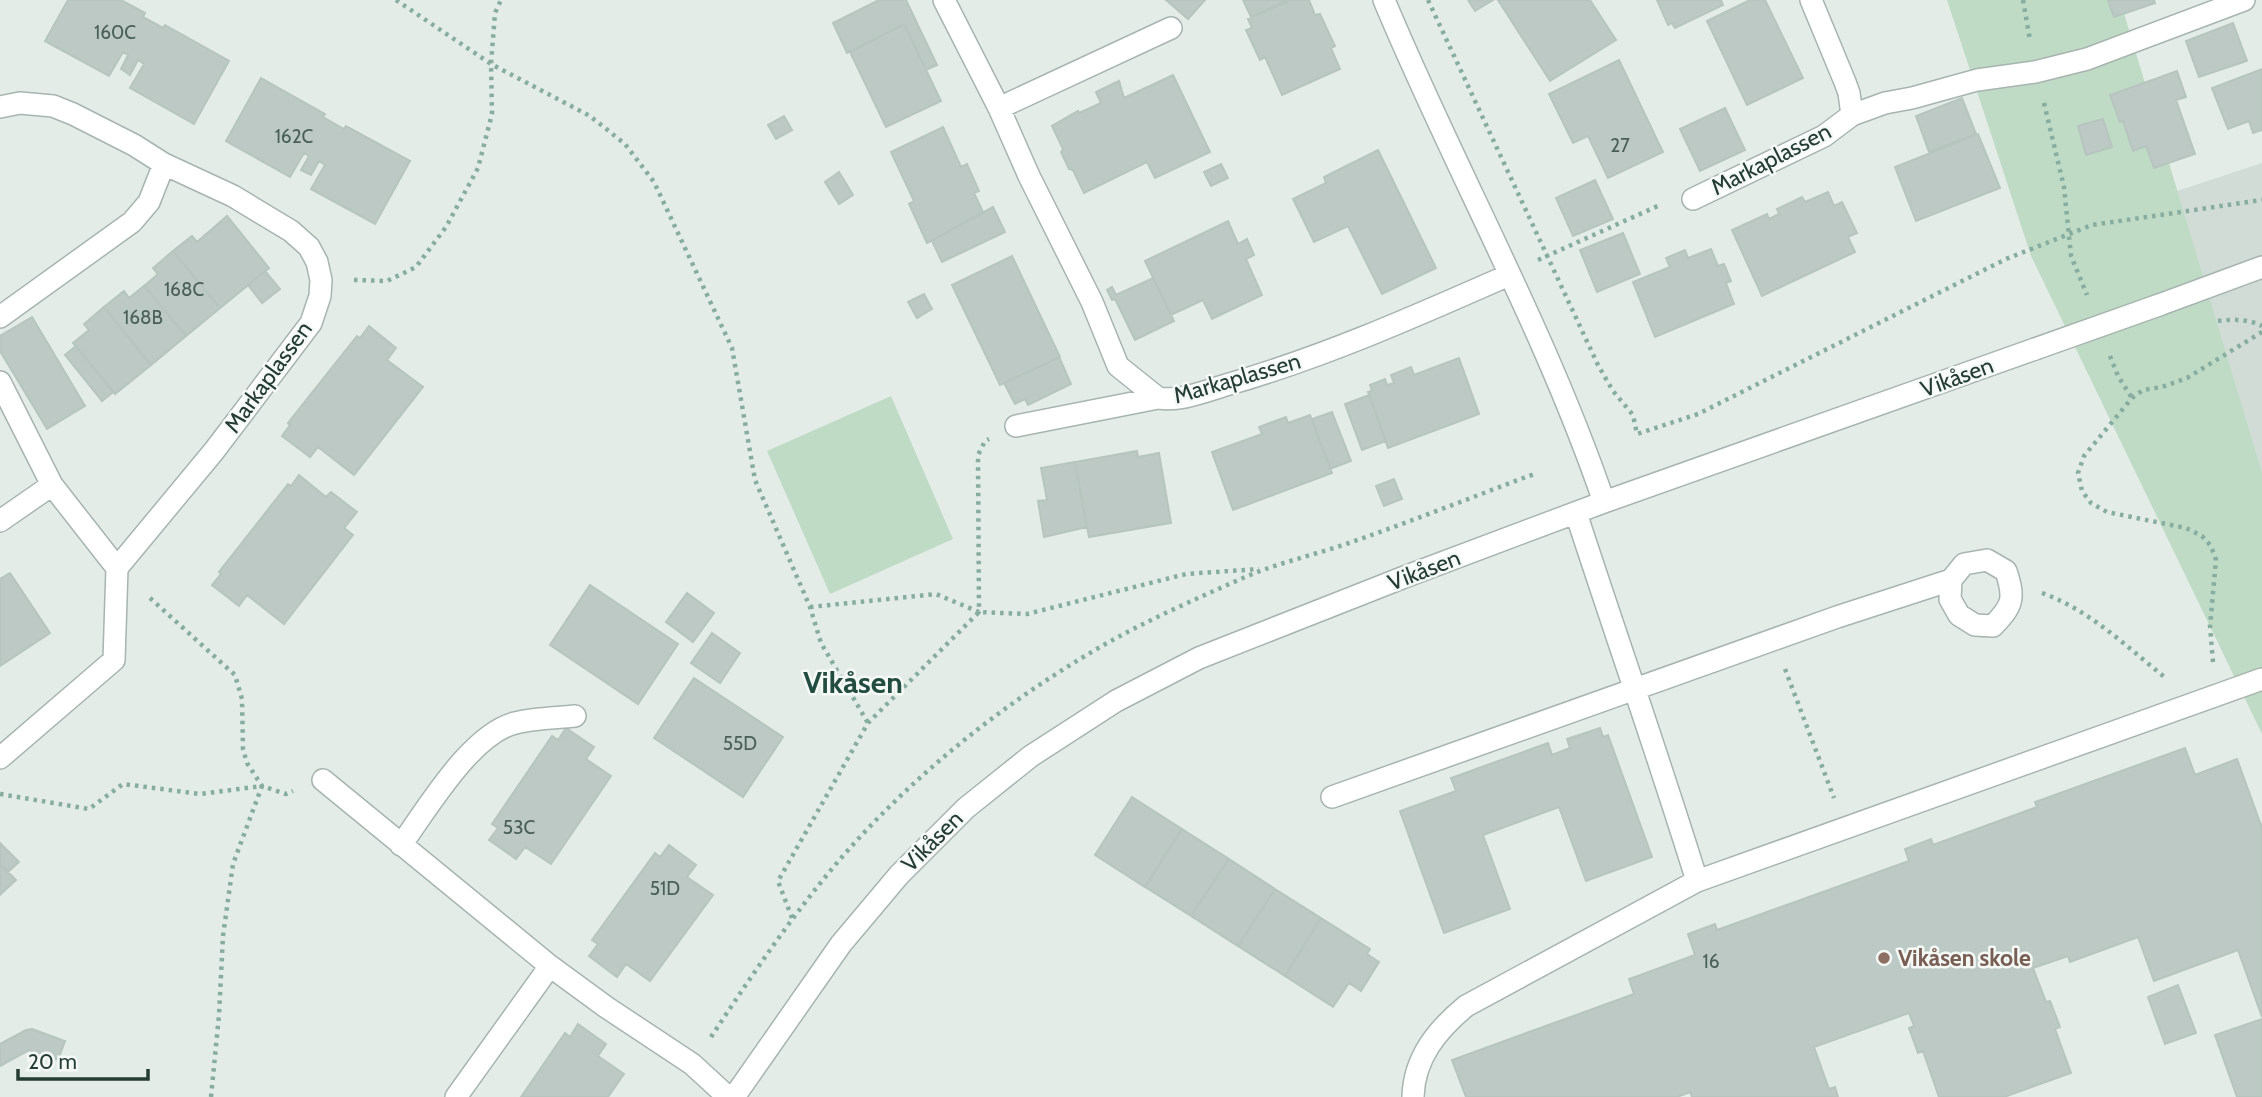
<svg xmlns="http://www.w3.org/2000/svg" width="2262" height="1097" font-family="Cabin,sans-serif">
	<rect width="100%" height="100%" fill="#e4ece8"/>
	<!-- built -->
	<path fill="#d2dcd7" d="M2262,163V472L2177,191Z"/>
	<!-- green -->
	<path fill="#bfdbc6" d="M1947,0H2120L2262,472V734L2031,256Z
		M891,396L953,539L830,594L767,451Z"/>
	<!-- building -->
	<path fill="#bcc9c4" stroke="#b7c5bf" stroke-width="2" d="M68,0H121L145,13L143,17L163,28L165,25L229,61L194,124L130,88L144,64L138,60L130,75L121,69L128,55L123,52L109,76L45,41Z
		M879,0H906L937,65L926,70L904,24L847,53L833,23Z
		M1166,0H1205L1188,19Z
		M1243,0H1289L1251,17Z
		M1291,0H1309L1315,15L1320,14L1335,46L1331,48L1340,69L1282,95L1265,57L1260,60L1246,30L1252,28L1248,19Z
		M1468,0H1493L1475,11Z
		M1498,0H1590L1616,40L1550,81Z
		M1657,0H1721L1723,5L1675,28L1672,23L1668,25Z
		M1750,0H1765L1803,78L1747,105L1707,21Z
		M2108,0H2154L2155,3L2114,17Z
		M2233,23L2247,61L2199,77L2186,41Z
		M904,24L941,101L886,127L850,52Z
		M1619,60L1663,152L1608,178L1588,136L1573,143L1549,94Z
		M2262,69V130L2253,133L2249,121L2228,129L2212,88Z
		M2177,71L2186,97L2176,100L2195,154L2154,168L2146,146L2133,151L2123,121L2120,122L2110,95Z
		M1173,75L1210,152L1155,178L1147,162L1084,193L1073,170L1069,169L1061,152L1063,149L1052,126L1078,111L1079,113L1101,103L1096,92L1119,81L1124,98Z
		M261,78L325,114L323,117L344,129L346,126L410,161L375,224L311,189L325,165L319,161L311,175L301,170L309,156L304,153L290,177L226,141Z
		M1962,98L1976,134L1929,152L1916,116Z
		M1725,108L1745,150L1700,171L1680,129Z
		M784,116L792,130L776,139L768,125Z
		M2103,119L2112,147L2086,155L2078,126Z
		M943,127L961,167L967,164L979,191L974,193L983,212L927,243L909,204L914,201L891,152Z
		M1978,134L2000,188L1916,221L1895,167Z
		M1378,150L1436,268L1382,294L1348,226L1314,242L1293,199L1326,183L1324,177Z
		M1221,164L1228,178L1211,186L1204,172Z
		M839,172L853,195L839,204L825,182Z
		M1595,180L1613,219L1573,236L1556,198Z
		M1828,192L1834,206L1842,202L1857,233L1848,237L1855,252L1762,296L1732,230L1767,214L1769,219L1779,214L1777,209L1802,197L1805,202Z
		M993,207L1005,232L942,262L932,241Z
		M227,216L269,268L220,308L173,251L192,236L197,242Z
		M1228,221L1238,244L1247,239L1254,255L1246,259L1262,295L1212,319L1203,300L1171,315L1145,261Z
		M1623,233L1640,274L1597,292L1580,250Z
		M1711,249L1718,266L1724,264L1731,281L1726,283L1734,304L1655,337L1633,282L1670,267L1666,258L1685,250L1688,258Z
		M173,251L220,308L186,336L144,286L158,274L153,268Z
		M1012,256L1060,357L1000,385L952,285Z
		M265,271L280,289L262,303L248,285Z
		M1153,278L1174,321L1135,340L1115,299L1112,300L1107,290L1112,287L1116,295Z
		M144,286L186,336L151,365L104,307L124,291L129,298Z
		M924,294L932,309L917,318L908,302Z
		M104,307L151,365L115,394L73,343L89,330L84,324Z
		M32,317L85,406L47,429L0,351V336Z
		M369,326L396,348L387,360L423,387L354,475L318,447L310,457L282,436L290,425L288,423L357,336L360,338Z
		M76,346L113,392L102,401L65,355Z
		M1059,357L1071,384L1028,405L1025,399L1015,404L1004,383Z
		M1459,358L1479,414L1388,448L1368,392L1372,391L1370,385L1385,379L1387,385L1394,383L1391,375L1411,367L1414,375Z
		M1369,395L1386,441L1362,450L1345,404Z
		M1332,412L1351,461L1330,469L1312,419Z
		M1310,415L1332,473L1233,510L1212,452L1262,434L1259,427L1286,417L1288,423Z
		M1137,451L1138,457L1159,453L1171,523L1089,537L1075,462Z
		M1075,462L1087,527L1044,537L1038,501L1047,500L1041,468Z
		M299,475L326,497L331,492L357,512L344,528L353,535L284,624L247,595L239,606L212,585L221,574L219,572L288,484L291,486Z
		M1394,479L1402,499L1384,506L1376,486Z
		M10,573L50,633L0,666V579Z
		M590,585L678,644L638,704L550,645Z
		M687,593L714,613L693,642L666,622Z
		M712,633L740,653L720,683L691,663Z
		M694,678L783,737L743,797L654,738Z
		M566,728L594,747L586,759L611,776L551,864L525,847L516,859L489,840L498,828L492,824L552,736L558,740Z
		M1600,728L1603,737L1608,735L1652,857L1586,881L1559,807L1483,835L1510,909L1444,933L1400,811L1456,791L1451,778L1548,743L1552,755L1570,748L1567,739Z
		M2185,748L2195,775L2237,759L2262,828V1017L2238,950L2154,981L2138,937L2070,962L2068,956L2033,968L2046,1002L2050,1001L2060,1027L2055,1029L2071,1073L2004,1097H1939L1923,1051L1918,1053L1909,1028L1914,1026L1909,1013L1814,1047L1829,1089L1835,1087L1838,1097H1692L1690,1092L1677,1097H1466L1452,1060L1634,994L1629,979L1695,955L1688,934L1715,924L1717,930L1909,861L1905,849L1931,839L1933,845L2037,807L2035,802Z
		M1132,797L1182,829L1145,887L1095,855Z
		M1182,829L1229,859L1191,916L1145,887Z
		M0,843L19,862L8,872L0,864Z
		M669,845L696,865L687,877L713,895L650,981L626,964L617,977L589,956L598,944L592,940L655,853L660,857Z
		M1229,859L1275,889L1238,946L1191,916Z
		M0,864L16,880L0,895Z
		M1275,889L1321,918L1285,976L1238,946Z
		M1321,918L1370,949L1367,954L1379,962L1361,991L1349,983L1333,1007L1285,976Z
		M2178,985L2196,1033L2165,1044L2148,997Z
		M2262,1019V1097H2237L2215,1035Z
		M578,1024L606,1044L598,1056L624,1074L608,1097H521L565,1033L570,1037Z
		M32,1029L65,1041L58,1060L29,1050L0,1066V1044L26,1030Z"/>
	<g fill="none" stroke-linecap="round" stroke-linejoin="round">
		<!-- minor casing -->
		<g stroke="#a7b4af" stroke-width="24">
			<path id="minor" d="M944,0L999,108L1029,176L1092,302L1118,366L1158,398C1180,402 1206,391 1226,385C1324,357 1416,316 1509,275
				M1384,0C1454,168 1545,329 1604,502
				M0,107L20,103L53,106L73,114L134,145L164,164L233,196L291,231L309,247L317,262L321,280L320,296L311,323L214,451L117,568L114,660L0,758
				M999,108L1171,28
				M1852,115L1885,103L1912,98L1977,80L2035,72L2087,59L2244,0
				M1693,199L1824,136L1852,115L1849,93L1845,82L1811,0
				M2159,305L2262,267
				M0,317L132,222L149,202L164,164
				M0,382L52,485L117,568
				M1016,426L1158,398
				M1576,513C1616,636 1659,758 1697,881
				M0,521L52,485
				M323,780L550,966
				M1332,797L1837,617L1951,580L1964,564L1987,560L2006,571C2015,599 2013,605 1993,626L1975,625L1959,615L1950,599L1951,580
				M401,845C427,809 471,734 515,723C534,718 556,718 575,716
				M456,1097L550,966L606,1007L692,1064L728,1097
				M734,1097L841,944L899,875L966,808L1031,756L1116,701L1199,658L1407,576L1604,502L2035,349
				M1413,1097C1414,1058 1437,1030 1466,1006L1697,881L2262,679"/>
		</g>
		<!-- path -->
		<path stroke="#87aca0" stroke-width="4.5" stroke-dasharray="3.5 5" stroke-linecap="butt" d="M396,0L491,64L590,116L625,144L654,182L732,348L755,480L810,607L821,643L868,723
			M1428,0L1598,365L1613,391L1633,415L1637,434L1698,414L2006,259L2092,225L2262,200
			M2023,0L2030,40
			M2044,103L2064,187L2071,256L2087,295
			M1538,260L1660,205
			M354,280L387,281L416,267L446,227L478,168L492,114L491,64L495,13L501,0
			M2218,321C2233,319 2249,319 2262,326
			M2110,356L2118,376L2132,398
			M2042,593C2090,610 2128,648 2167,679
			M150,598L235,675L242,699L243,749L247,763L262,786L286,794L293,791
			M810,607L936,594L979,612L978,455L985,441L989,439
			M2213,662L2210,626L2216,560L2211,546L2202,536L2186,528L2107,512L2091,503L2082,491L2078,473L2084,456L2132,398L2143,390L2162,387L2187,378L2262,332
			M1785,669L1834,798
			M0,794L89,809L123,784L200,794L262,786L233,864L223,936L219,1015L211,1097
			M792,918L778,881L868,723L979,612L1027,614L1186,574L1259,569
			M711,1037C752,975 793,914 842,857C917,771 1010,698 1109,642C1152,618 1198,598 1243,578C1277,563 1314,555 1349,543C1412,521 1475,496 1537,473"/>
		<!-- minor -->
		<use href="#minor" stroke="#fff" stroke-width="21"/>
		<!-- minor-bridge casing -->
		<g stroke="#a7b4af" stroke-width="24" stroke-linecap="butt">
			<path id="minor-bridge" d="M2035,349L2159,305"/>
		</g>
		<!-- minor-bridge -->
		<use href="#minor-bridge" stroke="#fff" stroke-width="21"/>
	</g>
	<!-- markers -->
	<circle fill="#8d6e63" stroke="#f4f9f6" stroke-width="2.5" cx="1884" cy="958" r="7"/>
	<g text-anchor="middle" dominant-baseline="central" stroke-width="5" stroke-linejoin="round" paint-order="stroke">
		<!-- number labels -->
		<g font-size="19" fill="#4b5f59">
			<text x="115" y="32">160C</text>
			<text x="294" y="136">162C</text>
			<text x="1620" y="145">27</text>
			<text x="184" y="289">168C</text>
			<text x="143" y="317">168B</text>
			<text x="740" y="743">55D</text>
			<text x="519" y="827">53C</text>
			<text x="665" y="888">51D</text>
			<text x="1711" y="961">16</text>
		</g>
		<!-- street labels -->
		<g font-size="23" fill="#253c35" stroke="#f4f9f6">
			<text transform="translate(1771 159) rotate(-27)">Markaplassen</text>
			<text transform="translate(268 377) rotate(-54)">Markaplassen</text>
			<text transform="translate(1957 377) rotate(-20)">Vikåsen</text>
			<text transform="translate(1237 378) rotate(-16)">Markaplassen</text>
			<text transform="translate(1424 570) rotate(-21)">Vikåsen</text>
			<text transform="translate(932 841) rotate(-45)">Vikåsen</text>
		</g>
		<!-- education labels -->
		<g font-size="23" font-weight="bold" fill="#785e54" stroke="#f4f9f6" text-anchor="start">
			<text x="1898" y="958">Vikåsen skole</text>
		</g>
		<!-- district labels -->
		<g font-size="30" font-weight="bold" fill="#234c41" stroke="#f4f9f6">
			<text x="853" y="682">Vikåsen</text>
		</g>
	</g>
	<!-- scale -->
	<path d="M18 1069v10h130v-10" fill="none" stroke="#253c35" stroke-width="3.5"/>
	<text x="28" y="1069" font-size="21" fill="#253c35" stroke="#f4f9f6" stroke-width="5" paint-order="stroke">20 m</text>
</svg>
